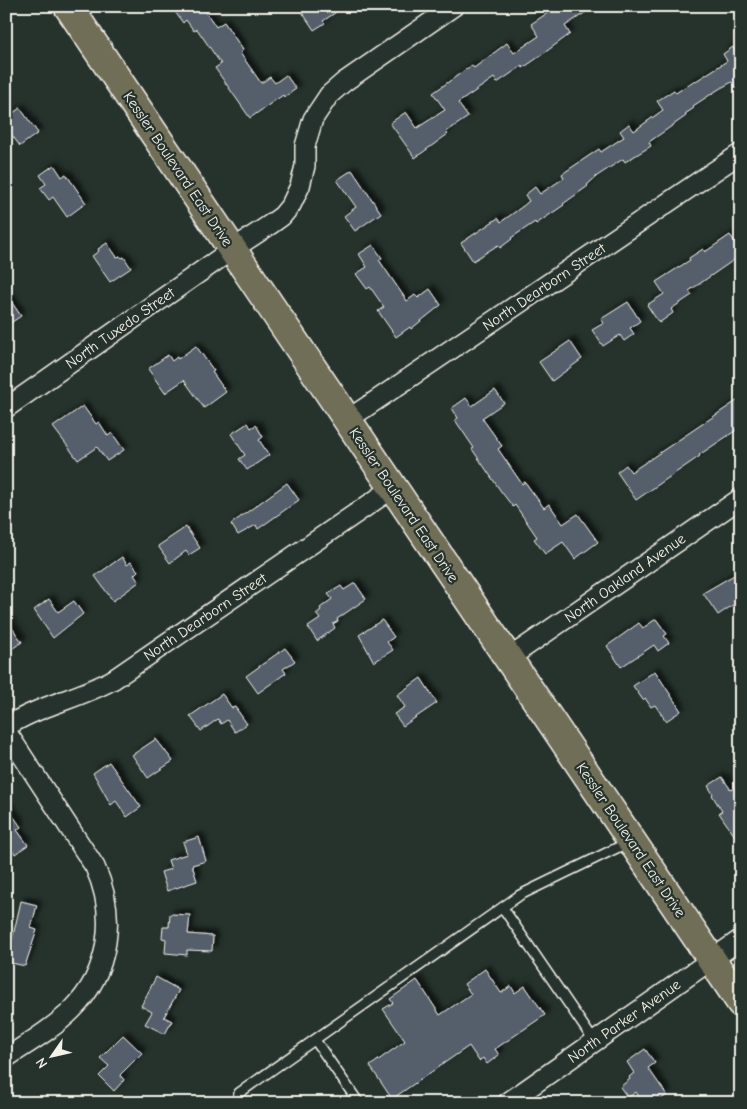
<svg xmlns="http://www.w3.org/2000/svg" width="747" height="1109" font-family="'Comic Neue',sans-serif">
	<defs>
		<filter id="shadow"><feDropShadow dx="4.5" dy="-4.5" stdDeviation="2.5" flood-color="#0009"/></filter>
	</defs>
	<rect width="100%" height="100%" fill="#26332d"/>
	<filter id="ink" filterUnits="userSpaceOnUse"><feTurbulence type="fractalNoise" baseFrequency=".02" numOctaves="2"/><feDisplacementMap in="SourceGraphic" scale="10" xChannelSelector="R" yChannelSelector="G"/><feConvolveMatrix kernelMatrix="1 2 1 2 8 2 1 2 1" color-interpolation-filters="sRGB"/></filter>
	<g filter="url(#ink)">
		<!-- building -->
		<path fill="#545e6c" stroke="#f4f1e8" filter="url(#shadow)" d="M171,6H202L216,27L224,22L243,50L240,53L261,83L270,77L275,83L286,75L296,89L284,97L283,95L250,118L215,68L221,64L197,29L194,31L186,20L183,23Z
			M310,6H345L323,21L325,23L314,30L302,12Z
			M564,6H595L565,26L570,34L536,59L523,68L522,66L497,83L494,78L458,103L468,117L446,132L448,134L415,158L390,123L406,112L417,128L445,110L433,93L472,65L474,68L507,43L514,53L539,36L531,24L555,8L557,11Z
			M733,47L737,54L741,52V95L732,82L719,89L693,106L694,108L685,114L686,116L649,142L651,146L625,162L623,159L597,176L587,185L588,186L563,204L564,205L536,224L535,222L511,238L512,239L500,248L498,245L473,261L461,243L498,218L501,222L523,206L529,201L525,195L535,187L540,194L564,178L562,174L599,149L601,152L624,137L620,131L629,124L634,131L663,110L657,101L674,90L676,93L695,80L696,81L727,61L723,54Z
			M20,108L38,133L20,146L11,134L6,137V118Z
			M54,165L62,177L66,174L86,203L67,217L53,197L49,200L40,188L46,184L40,175Z
			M352,170L381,213L355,231L344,216L356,207L337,180Z
			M730,235L741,250V255L689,291L692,295L671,309L673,313L659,323L647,305L664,294L656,282L690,260L689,258L703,249L705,252Z
			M107,243L117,257L120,256L122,258L124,257L131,268L110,282L92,256L99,251L98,249Z
			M373,245L382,258L379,260L407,301L415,295L418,298L430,289L441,305L411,329L410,327L396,337L378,311L384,307L370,287L367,289L356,274L367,267L359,254Z
			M6,294L21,316L6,326Z
			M628,302L640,321L630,328L634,334L624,341L620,335L603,346L592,330L604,323L601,319Z
			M570,341L582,359L552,381L539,362Z
			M196,346L214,371L212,372L226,392L204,408L184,380L165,393L148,369L168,355L172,361L177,357L178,359Z
			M495,390L504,403L482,418L502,446L498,449L522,484L525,482L544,508L549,504L563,524L578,514L598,542L575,559L563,542L545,554L534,539L537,537L515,505L513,507L500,490L472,449L474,448L455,420L458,418L452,408L466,398L472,406Z
			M741,398V427L699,455L700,456L636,500L617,472L626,465L631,472Z
			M83,406L96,424L99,422L108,436L112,433L124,450L107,461L97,447L78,460L53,427Z
			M248,423L251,428L256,425L263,437L259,440L269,455L247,470L239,459L245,455L231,434Z
			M287,483L299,500L258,529L256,525L238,535L231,524Z
			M186,527L200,548L189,555L186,551L170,563L158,546Z
			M122,557L127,565L131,562L138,571L134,575L139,582L113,601L95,576Z
			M741,571V617L733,605L718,615L703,593Z
			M355,583L366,599L337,619L338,621L333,624L335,628L317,641L308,627L320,619L316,614L321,610L320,608L332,599L328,594L341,586L344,590Z
			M49,599L58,612L74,601L83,614L53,638L34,610Z
			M6,619L22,642L6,653Z
			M656,619L667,634L664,636L669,643L658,651L654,645L621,667L607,646L639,623L643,628Z
			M382,620L394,637L387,642L393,650L374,662L359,635Z
			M285,648L295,661L283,669L286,673L258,693L246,676Z
			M655,671L681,711L666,721L655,705L651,707L645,698L643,700L633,686Z
			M421,678L437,703L403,726L394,714L405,707L397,695Z
			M222,694L232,708L235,707L247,724L235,732L227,720L221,724L218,719L201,731L190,716Z
			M156,739L173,761L148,778L132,755Z
			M109,762L141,807L127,817L116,801L111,805L93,773Z
			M722,777L731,790L741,784V845L719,813L722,811L712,795L713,794L708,786Z
			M6,806L21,827L17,830L28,845L15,854L6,843Z
			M199,837L206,861L192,865L197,881L167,891L161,872L171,869L168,860L187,854L183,842Z
			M21,901L37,905L31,928L37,930L25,966L7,962Z
			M170,914L190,915L188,934L213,936L212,951L187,950V955L165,953L166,939L162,938L163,927H169Z
			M485,969L501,993L511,986L515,993L525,986L545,1015L495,1049L499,1055L487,1064L483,1058L479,1061L469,1046L392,1099L370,1066L405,1041L383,1009L393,1003L390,999L417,980L440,1015L471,994L464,984Z
			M156,977L179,990L164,1017L172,1021L165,1034L145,1024L152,1012L141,1006Z
			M123,1035L142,1053L120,1075L124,1080L114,1091L99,1076L109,1066L100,1058Z
			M645,1049L655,1063L648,1068L667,1095L656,1103H643L636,1092L628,1098L620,1087L630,1079L629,1077L634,1073L627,1062Z"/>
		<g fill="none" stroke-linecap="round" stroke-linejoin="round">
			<!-- lane casing -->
			<g stroke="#f4f1e8" stroke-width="12">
				<path id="lane" d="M503,908L594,1041
					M315,1040L359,1103
					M242,1103L238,1098L239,1093L520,895L629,842"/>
			</g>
			<!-- street casing -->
			<g stroke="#f4f1e8" stroke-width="22">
				<path id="street" d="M6,408L233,249L271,224L282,216L291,205L300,186L305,166V146L313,119L329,95L344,82L454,6
					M347,420L741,153
					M509,658L741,498
					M6,727C39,705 79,699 114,679L393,488
					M6,731L95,867C117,915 110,972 72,1010C53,1029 28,1043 6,1058
					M507,1103L741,939"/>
			</g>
			<!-- primary casing -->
			<g stroke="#f4f1e8" stroke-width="31">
				<path id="primary" d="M68,6L741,1003"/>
			</g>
			<!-- lane -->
			<use href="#lane" stroke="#26332d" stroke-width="9"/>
			<!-- street -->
			<use href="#street" stroke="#26332d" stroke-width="19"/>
			<!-- primary -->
			<use href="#primary" stroke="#716e59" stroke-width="28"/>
		</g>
	</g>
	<g text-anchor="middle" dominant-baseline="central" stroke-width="4.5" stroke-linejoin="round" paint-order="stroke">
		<!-- street labels -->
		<g font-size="15" fill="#f4f1e8" stroke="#26332d">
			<text transform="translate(178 169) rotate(56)">Kessler Boulevard East Drive</text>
			<text transform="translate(544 287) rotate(-34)">North Dearborn Street</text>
			<text transform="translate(120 328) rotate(-35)">North Tuxedo Street</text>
			<text transform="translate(404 505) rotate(56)">Kessler Boulevard East Drive</text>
			<text transform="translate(625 578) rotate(-35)">North Oakland Avenue</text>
			<text transform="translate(205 617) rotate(-34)">North Dearborn Street</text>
			<text transform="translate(631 840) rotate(56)">Kessler Boulevard East Drive</text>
			<text transform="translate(624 1021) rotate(-35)">North Parker Avenue</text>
		</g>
	</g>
	<!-- margin -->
	<rect width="747" height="1109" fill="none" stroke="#26332d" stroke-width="25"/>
	<rect x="12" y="12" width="722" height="1084" fill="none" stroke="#f4f1e8" stroke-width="2" filter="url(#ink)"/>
	<!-- north arrow -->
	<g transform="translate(52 1056) rotate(236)" stroke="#26332d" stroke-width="4" paint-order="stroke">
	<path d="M0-4L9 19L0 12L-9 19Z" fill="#f4f1e8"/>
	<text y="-8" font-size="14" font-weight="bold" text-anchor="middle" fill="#f4f1e8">N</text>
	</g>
</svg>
